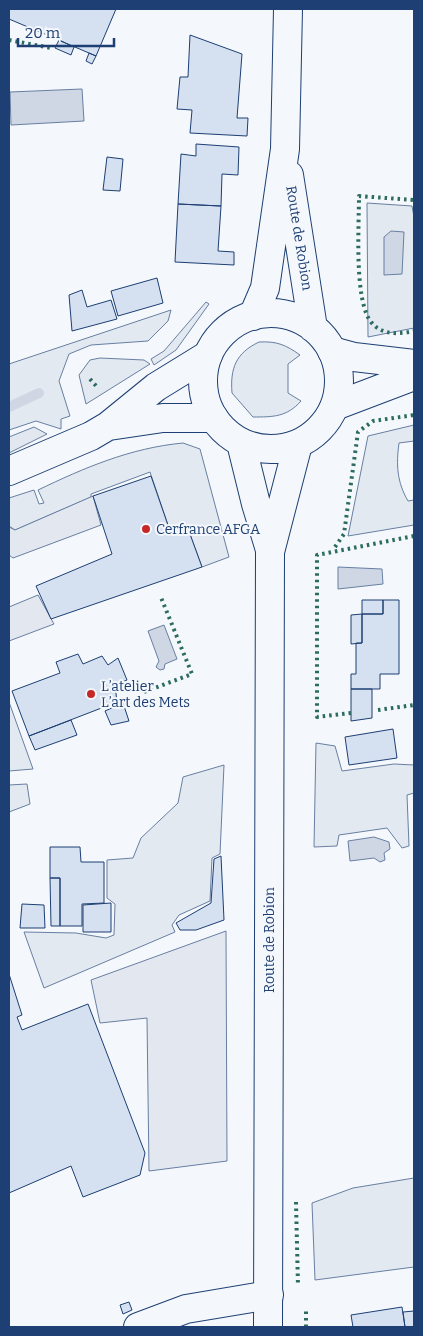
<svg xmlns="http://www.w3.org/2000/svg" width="423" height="1336" font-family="Bitter,serif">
	<rect width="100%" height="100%" fill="#f4f7fb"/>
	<!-- green -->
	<path fill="#e3e9f0" stroke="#687fa3" d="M367,203L412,206L414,217V328L368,337Z
		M206,302L209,304L176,350L154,365L151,359L164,351Z
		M171,310L168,321L148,341L91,345L69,354L59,381L70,416L61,419V429L36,421L9,430V364Z
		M259,342C277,341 286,345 300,355L288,364V393L301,401C287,417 273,417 253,417L232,393C230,368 236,353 259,342Z
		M100,358L144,360L150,364L86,404L79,375L90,360Z
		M414,425V441L399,443C396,465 397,482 408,501L414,500V525L348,536L368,436Z
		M183,443L200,449L229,557L202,567L187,526L170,531L150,472L91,494V497L15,530L9,526V498L34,490L39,504L44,503L38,490C84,468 130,448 183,443Z
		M9,702L33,769L9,771Z
		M316,743L335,746L342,771L394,764L414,765V793L407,795L409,846L402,848L387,828L339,835L337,846L314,847Z
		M224,765L220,854L212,858L210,901L179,915L172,925L175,932L44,988L24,932L76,933L106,938L114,935L115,904L107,898V860L133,858L141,838L178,803L183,777Z
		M27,784L30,804L9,812V785Z
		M414,1178V1267L315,1280L312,1203L353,1188Z"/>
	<!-- parking -->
	<path fill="#e3e8f0" stroke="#687fa3" d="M34,427L47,434L9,453V437Z
		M93,496L101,525L13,558L9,555V527L15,530Z
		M38,595L54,624L9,641V607Z
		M226,931L227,1161L149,1171L147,1018L100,1023L91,980Z"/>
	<!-- water -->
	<path fill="#cfd7e4" stroke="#687fa3" d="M82,89L84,121L11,125L10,92Z
		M391,231L404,232L402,274L384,275V237Z
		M338,567L382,569L383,584L338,589Z
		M164,625L177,659L165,664L164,669L160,670L156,667L159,661L148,631Z
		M374,837L389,842L390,849L384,853L385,860L380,862L374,858L350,861L348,841Z"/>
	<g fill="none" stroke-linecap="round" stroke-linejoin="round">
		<!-- stream -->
		<path stroke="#cfd7e4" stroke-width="10" d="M9,407L39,393"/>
	</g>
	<!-- building -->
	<path fill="#d5e0f0" stroke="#1d3f73" d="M9,9H116L96,56L9,19Z
		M190,35L242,54L237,118H248L247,136L190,133L192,110L177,109L180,77H188Z
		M59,40L74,47L71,55L55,48Z
		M89,53L96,56L92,64L86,61Z
		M196,144L239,147L238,175L222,174L221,206L178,204L181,154L196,156Z
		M107,157L123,159L120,191L103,190Z
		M178,204L221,206L218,251L234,252V265L175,262Z
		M157,278L163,303L118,316L111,291Z
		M82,290L87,307L111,300L117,319L72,331L69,295Z
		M151,476L170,531L187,526L202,567L51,619L36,586L112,554L93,496Z
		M362,600H383V614H362Z
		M383,600H399V674H380V689H351V674H356V643H362V614H383Z
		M362,614V643L351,644V615Z
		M78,654L83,664L102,656L108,665L118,658L127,680L115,685L117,702L29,736L12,691L60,673L56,662Z
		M351,689H372V718L351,721Z
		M123,703L129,721L111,725L105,711Z
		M71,720L77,735L35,750L29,736Z
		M393,729L397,758L349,765L345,737Z
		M50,847H80L81,862H104V903L82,904V926H60V878H50Z
		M221,856L224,920L196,930H180L176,923L211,903L214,859Z
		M50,878H60V926H51Z
		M111,903V932H83V905Z
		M22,904L44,905L45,928H20Z
		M9,974L22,1015L17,1017L22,1030L88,1004L145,1153L140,1175L83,1197L71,1166L9,1193Z
		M129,1302L132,1310L123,1314L120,1305Z
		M402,1307L405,1327H353L351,1315Z
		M414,1311V1327H405L403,1312Z"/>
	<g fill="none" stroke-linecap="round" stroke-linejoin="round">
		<!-- street casing -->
		<g stroke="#1d3f73" stroke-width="30">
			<path id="street" d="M332,351L354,357L414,364
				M335,406L414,376
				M109,426L163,418H214
				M9,471L91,436L108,426L156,387L208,355
				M138,1327L186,1309L269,1295"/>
		</g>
		<!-- secondary casing -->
		<g stroke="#1d3f73" stroke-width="30">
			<path id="secondary" d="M289,175L313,328
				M203 381a68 68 0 1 1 136 0a68 68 0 1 1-136 0Z
				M253,316L265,288L285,149L288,9
				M241,443L256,504L270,550
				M268,1327L270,552L298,444"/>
		</g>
		<!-- street -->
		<use href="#street" stroke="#f4f7fb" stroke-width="28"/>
		<!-- secondary -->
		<use href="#secondary" stroke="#f4f7fb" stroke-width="28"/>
		<!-- hedge -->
		<path stroke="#2c6c60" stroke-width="4" stroke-dasharray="2.5 4" stroke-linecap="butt" d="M9,40L51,48
			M413,200L359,196C359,227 354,300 371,322C382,336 400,334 414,331
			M90,379L98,388
			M335,547L344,534L358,432L373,421L414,415
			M144,692L192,674L160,595
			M378,710L414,705
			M351,713L317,717V555L414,536
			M296,1202L298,1286
			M306,1327V1309"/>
	</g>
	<!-- markers -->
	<g fill="#c62828" stroke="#f4f7fb" stroke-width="2">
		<circle cx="146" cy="529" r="5"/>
		<circle cx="91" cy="694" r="5"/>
	</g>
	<g text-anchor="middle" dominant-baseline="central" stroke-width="4" stroke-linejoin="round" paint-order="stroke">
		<!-- street labels -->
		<g font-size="14" fill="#1d3f73" stroke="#f4f7fb">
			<text transform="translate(299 238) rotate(81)">Route de Robion</text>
			<text transform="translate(269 940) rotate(-90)">Route de Robion</text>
		</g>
		<!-- poi labels -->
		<g font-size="14" fill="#1d3f73" stroke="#f4f7fb" text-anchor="start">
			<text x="156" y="529">Cerfrance AFGA</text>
			<text x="101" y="686">L’atelier<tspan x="101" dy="16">L’art des Mets</tspan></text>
		</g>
	</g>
	<!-- border -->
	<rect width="423" height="1336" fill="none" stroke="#1d3f73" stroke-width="20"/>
	<!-- scale -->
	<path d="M18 38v8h96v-8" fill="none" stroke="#1d3f73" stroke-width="2.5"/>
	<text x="25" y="38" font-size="15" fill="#1d3f73" stroke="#f4f7fb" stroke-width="4" paint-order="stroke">20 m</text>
</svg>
